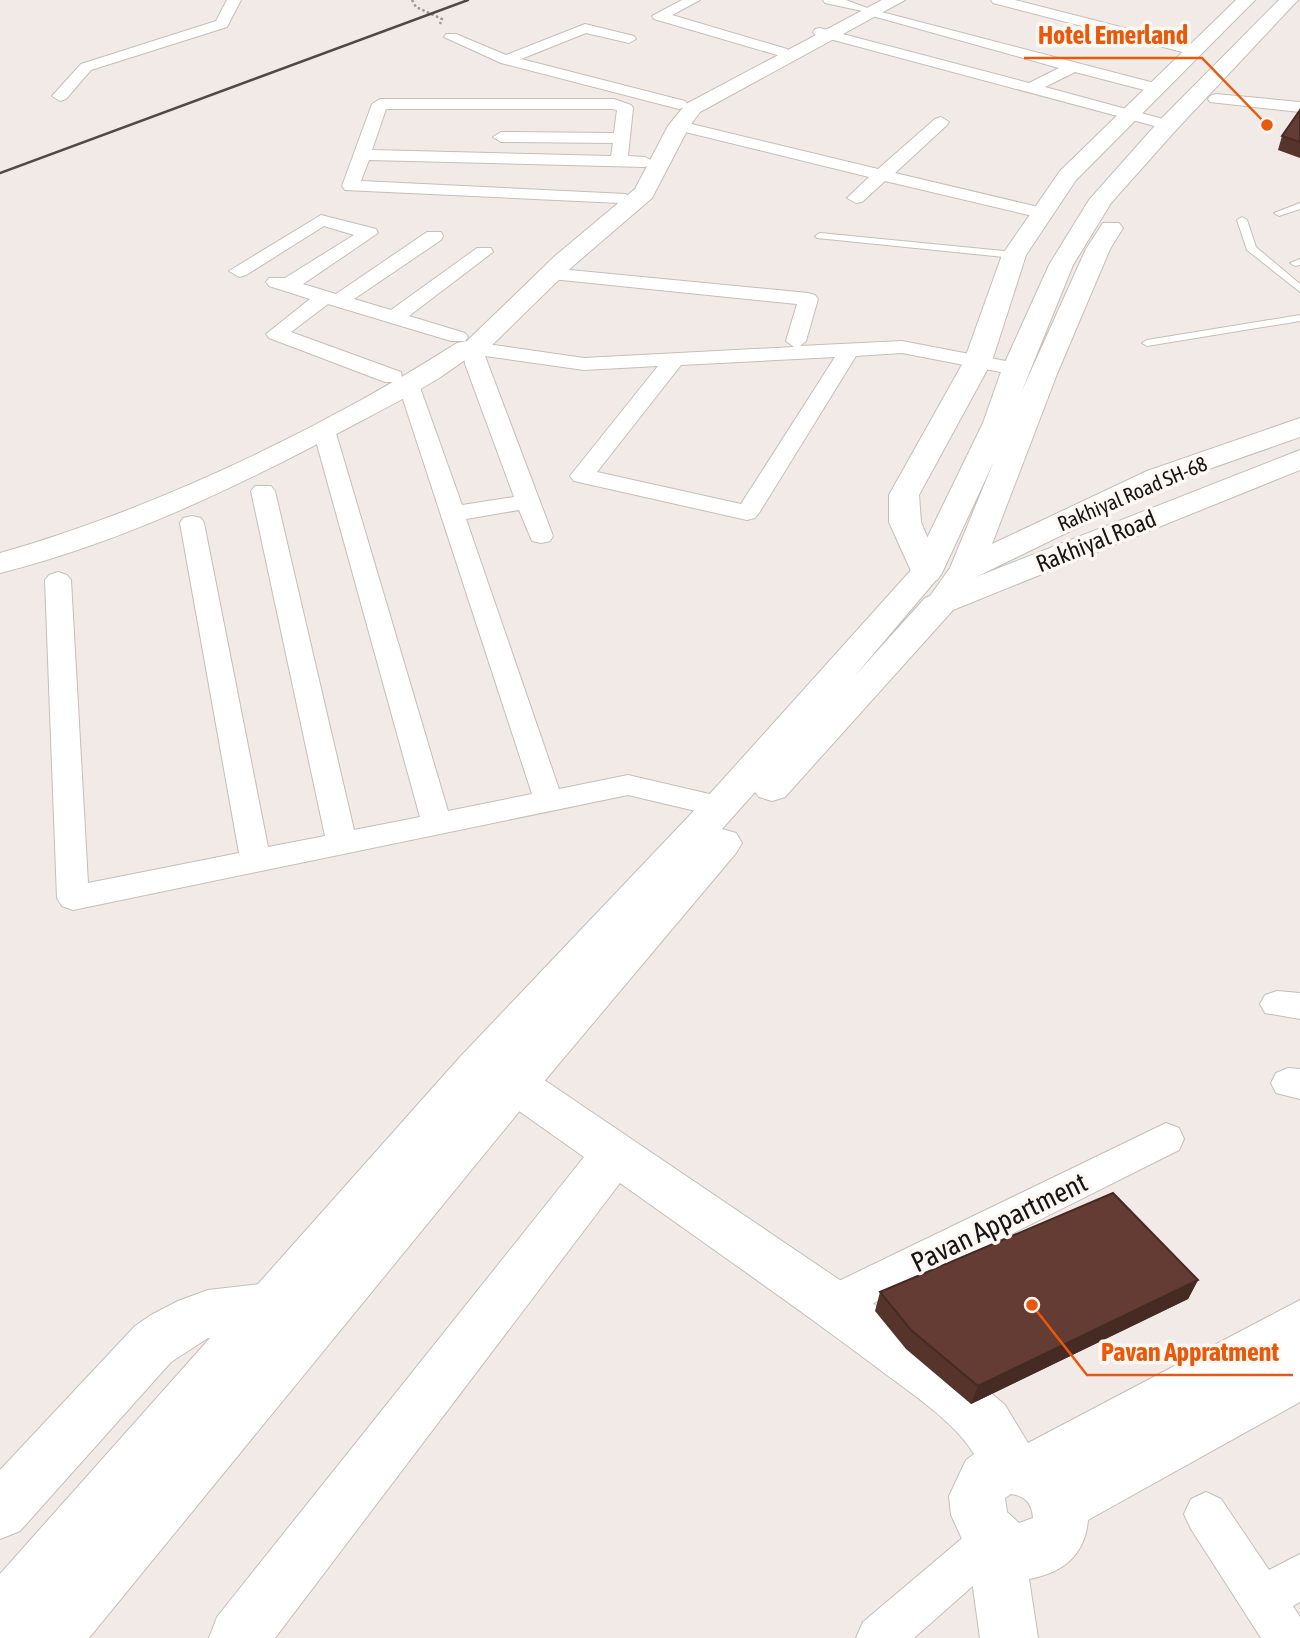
<svg xmlns="http://www.w3.org/2000/svg" width="1300" height="1638" font-family="'Asap Condensed',sans-serif">
	<rect width="100%" height="100%" fill="#f2eae6"/>
	<g fill="none" stroke-linecap="round" stroke-linejoin="round">
		<!-- service casing -->
		<g stroke="#c5beb9" stroke-width="2">
			<path id="service" d="M1300,203V209L1279,216L1274,213Z
				M1242,217L1247,220L1256,247L1300,284V292L1247,250L1237,220Z
				M820,233L1014,252L1019,255L1014,258L817,238L815,236Z
				M1300,259V265L1295,266L1290,263Z
				M1300,315V321L1147,346L1142,343L1147,340Z"/>
		</g>
		<!-- minor casing -->
		<g stroke="#c5beb9" stroke-width="2">
			<path id="minor" d="M227,0H241L227,27L91,70L66,99L60,101L52,96L81,64L216,21Z
				M682,0H700L672,15L787,49L790,52L782,57L777,55L654,19L652,16Z
				M823,0H846L870,9L1162,85L1164,88L1156,93L1075,72L1045,87L1174,122L1176,125L1174,128H1162L815,35L813,32L815,29L820,28L1029,83L1059,68L869,15L867,12L825,3Z
				M991,0H1015L1199,47L1202,50L1194,55L993,3Z
				M585,24L634,36L636,39L629,43L586,33L521,59L685,101L687,104L685,107L679,109L501,63L444,37L446,34H456L506,55Z
				M1216,94L1300,102V112L1210,102L1208,99L1210,96Z
				M380,99H614L631,105L633,108L628,156L645,157L654,162L645,167L369,160L361,181L626,194L629,198L620,203L345,190L342,186L372,104ZM386,109H612L617,110L614,133L501,132L493,137L501,142L613,143L611,156L372,150Z
				M941,117L949,122L947,125L895,173L1047,209L1050,213L1047,217L1041,218L885,181L862,202L856,203L847,198L869,177L673,129L671,126L679,121L878,169L935,119Z
				M321,215L376,229L378,233L303,284L336,294L427,232H441L443,236L441,240L354,299L391,310L477,248H491L493,252L409,316L465,333L468,337L465,341H451L328,304L291,332L401,372L402,379H417L462,505L514,497L465,364L463,348L466,344L473,342L584,358L794,347L786,341L797,304L542,278L539,274L549,268L808,293L815,295L818,299L806,341L800,346L902,341L1016,363L1023,365L1027,369L1023,373L1016,375L902,353L856,356L759,513L755,518L747,520L574,481L570,476L658,366L584,370L485,356L553,536L550,541L541,543L532,541L519,510L466,519L559,789L628,775L731,799L736,806L731,813L721,817L628,795L73,910L62,906L57,898L45,580L49,575L58,572L67,575L71,580L88,883L239,853L180,523L183,518L192,516L201,518L204,523L268,847L325,836L251,491L255,486H271L275,491L354,830L420,817L313,430L316,425H332L335,430L448,811L532,794L398,384L400,382H385L269,338L266,334L310,299L269,286L266,282L269,278H285L354,235L324,226L246,275L239,277L229,271ZM835,357L741,504L597,472L681,365Z
				M1277,991L1300,993V1019L1265,1013L1260,1004L1265,995Z
				M1288,1068L1300,1069V1099L1276,1093L1271,1083L1276,1073Z
				M1166,1123L1179,1128L1184,1139L1179,1150L846,1317L832,1322L818,1317L812,1304L818,1291Z
				M1206,1492L1221,1499L1269,1570L1300,1554V1602L1293,1606L1300,1617V1638H1261L1191,1529L1184,1514L1191,1499Z
				M994,1517L1009,1524L1016,1539L1009,1554L914,1638H856L863,1622L979,1524Z"/>
		</g>
		<!-- tertiary casing -->
		<g stroke="#c5beb9" stroke-width="2">
			<path id="tertiary" d="M882,0H905L700,112L689,127L652,198L573,266L488,349C471,353 455,368 439,378C413,394 386,408 359,422C245,483 127,541 0,573V553C155,509 320,430 457,343L467,341L555,256L635,189L668,126L686,104Z
				M1236,0H1255L1076,180L1026,255L992,361L919,495L921,522L942,573L937,580L926,583L915,580L889,522V495L964,361L1002,255L1060,171Z
				M515,1065L531,1071L850,1287L956,1363L1005,1405L1028,1443L1300,1300V1402L1088,1520C1085,1555 1063,1573 1029,1579L1038,1638H980L968,1552L951,1515L949,1496L966,1460L974,1454C953,1419 903,1388 871,1363C788,1301 704,1243 620,1183L275,1638H209L217,1617L584,1157L499,1097L492,1084L499,1071ZM1011,1494C1026,1496 1032,1504 1033,1518L1019,1523L1007,1512L1005,1498Z
				M270,1283L288,1290L295,1307L288,1324L270,1331L208,1338L171,1362L20,1531L0,1539V1470L135,1326L151,1315L178,1301L208,1290Z"/>
		</g>
		<!-- primary casing -->
		<g stroke="#c5beb9" stroke-width="2">
			<path id="primary" d="M1279,0H1298L1176,130L1111,203L1073,265L1021,393L1086,249L1103,223H1119L1123,228L1110,249L1057,374L992,544L1147,471L1300,418V437L1169,483L976,577L1300,450V470L953,610L785,797L772,801L759,797L755,792L722,829L736,833L742,843L736,853L531,1097L89,1638H0V1574L460,1057L708,796L912,569L983,423L1002,369L1049,265L1089,200L1160,120ZM994,461L950,568L930,596L925,598L853,678L942,573Z"/>
		</g>
		<!-- path -->
		<path stroke="#9e9895" stroke-width="2.5" stroke-dasharray="2.5 2.5" stroke-linecap="butt" d="M412,0L416,7L442,19L440,24"/>
		<!-- service -->
		<use href="#service" fill="#fff" fill-rule="evenodd"/>
		<!-- minor -->
		<use href="#minor" fill="#fff" fill-rule="evenodd"/>
		<!-- tertiary -->
		<use href="#tertiary" fill="#fff" fill-rule="evenodd"/>
		<!-- primary -->
		<use href="#primary" fill="#fff" fill-rule="evenodd"/>
		<!-- rail -->
		<path stroke="#4d4a47" stroke-width="2.5" d="M0,173L468,0"/>
	</g>
	<!-- wall -->
	<path fill="#56342c" d="M1300,110V158L1278,150L1282,136Z
		M1198,1280L1188,1299L971,1404L906,1349L875,1311L880,1292Z"/>
	<!-- shaded-wall -->
	<path fill="#462a24" d="M1198,1280L1188,1299L971,1404L978,1386Z"/>
	<!-- building -->
	<path fill="#643c33" stroke="#462a24" stroke-width="2" d="M1300,110V142L1282,136Z
		M1113,1193L1198,1280L978,1386L911,1330L880,1292Z"/>
	<g text-anchor="middle" dominant-baseline="central" stroke-width="7" stroke-linejoin="round" paint-order="stroke">
		<!-- far-street labels -->
		<g font-size="21" fill="#181614" stroke="#fef8f4">
			<text transform="translate(1132 493) rotate(-23)">Rakhiyal Road SH-68</text>
		</g>
		<!-- street labels -->
		<g font-size="24" fill="#181614" stroke="#fef8f4">
			<text transform="translate(1096 541) rotate(-22)">Rakhiyal Road</text>
		</g>
		<!-- near-street labels -->
		<g font-size="28" fill="#181614" stroke="#fef8f4">
			<text transform="translate(999 1222) rotate(-26)">Pavan Appartment</text>
		</g>
	</g>
	<!-- callouts -->
	<path fill="none" stroke="#e8590c" stroke-width="2.5" d="M1267 125L1202 58H1024M1032 1305L1087 1375H1293"/>
	<g fill="#e8590c" stroke="#fef8f4" stroke-width="2.5">
		<circle cx="1267" cy="125" r="7"/>
		<circle cx="1032" cy="1305" r="7"/>
	</g>
	<g font-size="26" text-anchor="middle" font-weight="bold" fill="#e8590c" stroke="#fef8f4" stroke-width="7" stroke-linejoin="round" paint-order="stroke">
		<text x="1113" y="44">Hotel Emerland</text>
		<text x="1190" y="1361">Pavan Appratment</text>
	</g>
</svg>
